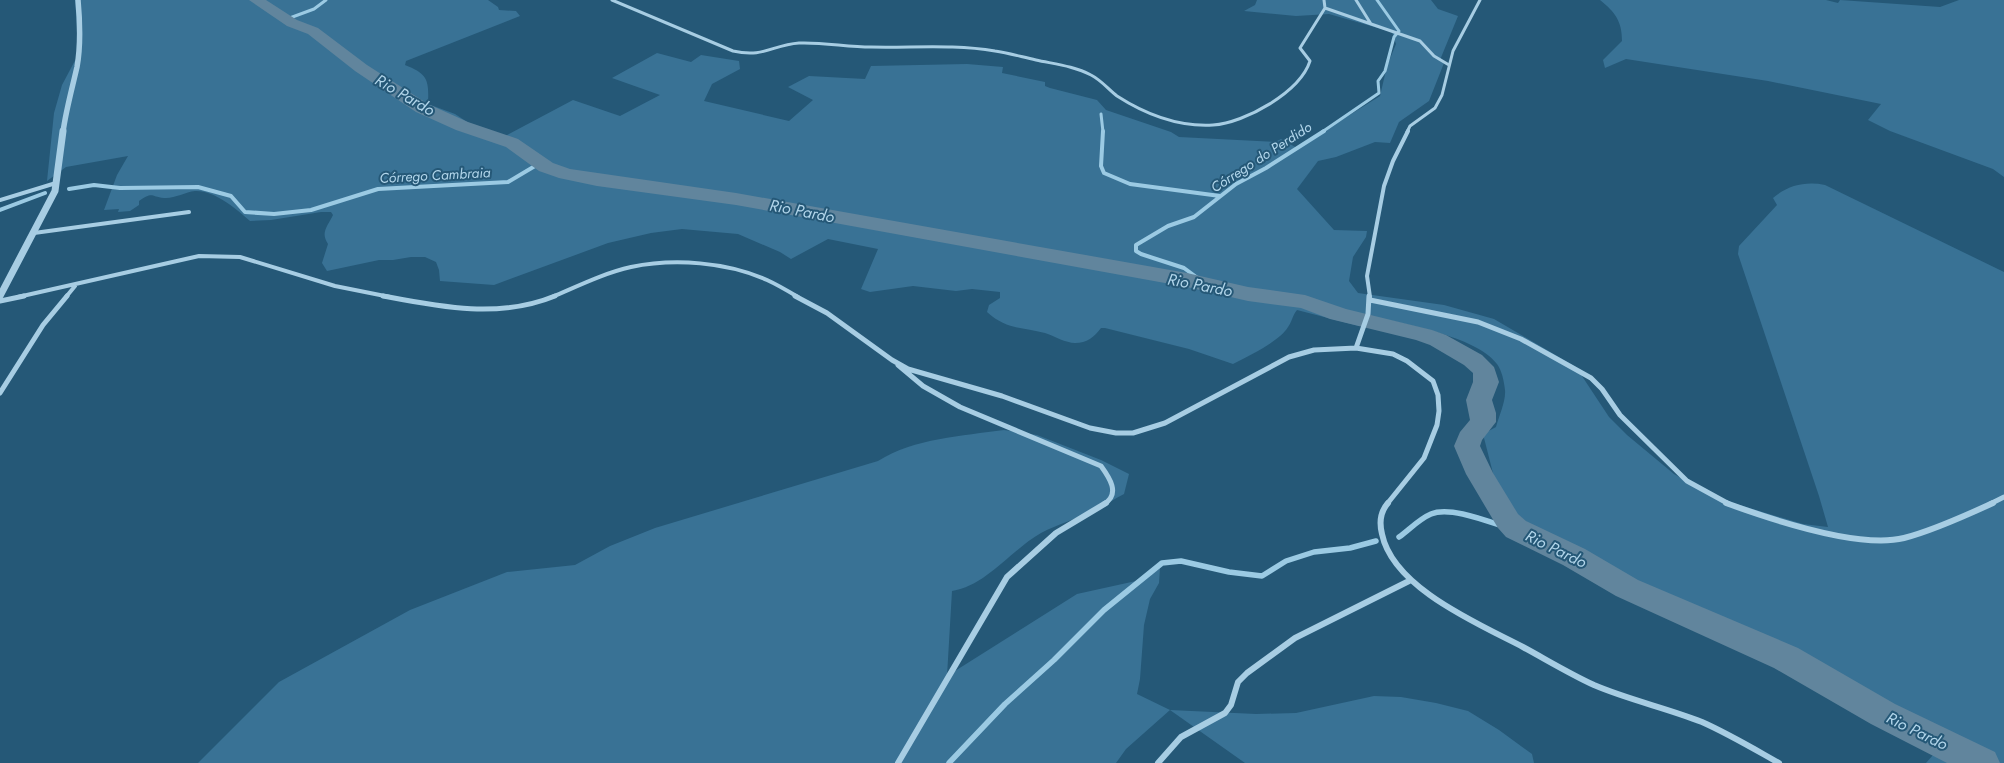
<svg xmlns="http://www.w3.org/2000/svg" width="2004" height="763" font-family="Jost,sans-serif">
	<rect width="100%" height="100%" fill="#255877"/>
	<!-- green -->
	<path fill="#397295" d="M75,0H488L498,7L499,10L516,11L520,16L406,61L405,65C428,74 429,80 428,104L455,114L496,141L573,100L620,116L660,95L612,78L657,53L691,62L701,55L739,61L740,69L712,84L704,101L789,121L813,100L788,87L809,76L865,79L871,66L967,64L1003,67L1002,73L1045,82V86L1050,88L1097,100L1106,110L1171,132L1179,137L1275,142L1281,139L1297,148L1380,96L1387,66L1396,44L1392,32L1329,14L1296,16L1244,11L1255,5L1257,0H1431L1438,9L1458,16L1440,60L1444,63L1429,101L1399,122L1390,143L1375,142L1336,157L1318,161L1297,189L1334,230L1367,231L1366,237L1353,257L1349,281L1358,293L1444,305L1494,319L1576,367L1609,417L1627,435L1674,474L1716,498L1803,524L1828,527L1819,496L1738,254L1739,246L1777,205L1773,198C1788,185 1806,181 1825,185L2004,272V763H1926L1933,755L1944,754L1884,712L1746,642L1677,613L1609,576L1539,532L1517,514L1495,481L1483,434L1496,427C1499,416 1506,401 1505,390C1504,381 1502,371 1497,364C1477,336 1399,323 1365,315L1359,326L1297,310C1292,316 1292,322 1288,327C1279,342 1248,356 1233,364L1189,349L1105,328H1101C1094,337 1087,343 1075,343C1066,343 1054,336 1045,333C1022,327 1007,330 987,312L989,305L1000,298V292L972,289L956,291L913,286L870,292L861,289L878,249L828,239L791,259L780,252L738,234L682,229L651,233L608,243L494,285L440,281L439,270L436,262L425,257H411L393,260H379L327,271L322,263L328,244C320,232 328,226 333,215L331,212H321L271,220L250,221C237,209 214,190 195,191C185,192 174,199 164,198C151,197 153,191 139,201V205L130,211L118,212L119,209L104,210L117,175L128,156L66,167L47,181L54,113L62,85L79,53Z
		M1600,0H1826L1838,3L1840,0L1940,7L1959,0H2004V177L1993,169L1890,131L1868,120L1881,104L1768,81L1626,59L1605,68L1603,60L1622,41C1622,21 1615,12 1600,0Z
		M1004,430L1037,435L1101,460L1129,474L1124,494C1114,499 1104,506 1094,511C1076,519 1058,524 1041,533C1011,550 986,586 952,591L947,676L1077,594L1145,579L1160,568L1159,583L1150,599L1144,625L1140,679L1137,694L1170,710L1256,714L1296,713L1374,696L1401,697L1436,703L1468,711L1499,730L1532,754L1534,763H1245L1170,710L1126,749L1116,763H198L279,682L410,610L507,572L575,565L610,546L655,528L878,461C915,438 962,436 1004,430Z"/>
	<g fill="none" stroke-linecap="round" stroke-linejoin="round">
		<!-- stream-far2 -->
		<path stroke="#9bcae3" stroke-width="3" d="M287,19L314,9L326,0
			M1101,114L1103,132
			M1322,132L1379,93L1378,81L1385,71L1394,37L1399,31L1377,0"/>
		<!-- stream-far1 -->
		<path stroke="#9bcae3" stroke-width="4" d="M1103,131L1101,166L1104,173L1130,184L1220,196
			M69,189L94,185L120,188L198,187L231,196L245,212L274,214L311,210L378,189L508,182L540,163
			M0,210L45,193
			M1207,285L1184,268L1141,254L1136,251V245L1168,226L1194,217L1236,184L1266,168L1324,131"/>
		<!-- stream -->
		<path stroke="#9bcae3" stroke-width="5.5" d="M1399,537C1409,530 1419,519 1431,514C1452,505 1496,525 1518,531
			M949,763L1005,704L1054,660L1104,610L1162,563L1181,561L1229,572L1262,576L1286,561L1314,552L1350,548L1376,541"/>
		<!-- river -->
		<path fill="#61859d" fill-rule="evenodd" d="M249,0H266L297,20L318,28L367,65L428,104L468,122L518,139L553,163L570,169L736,193L1187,273L1248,287L1305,295L1346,309L1432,330L1446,335L1482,355L1494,367L1499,382L1492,400L1496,413V422L1482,440L1480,446L1493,473L1518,514L1526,521L1585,549L1638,580L1798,648L1895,704L1995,752L2000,763H1947L1871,724L1774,668L1616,596L1563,565L1506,537L1498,528L1466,474L1454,446L1460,432L1470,420L1466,400L1473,382V373L1464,365L1430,345L1416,340L1330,319L1301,308L1248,301L1187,287L736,205L597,186L559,178L539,171L506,147L456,130L416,112L355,71L308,34L287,26Z"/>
		<!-- minor-far3 -->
		<path stroke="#a7cde3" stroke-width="3" d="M612,0L733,51C764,58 772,45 799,43C823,42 847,47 871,47C912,48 954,44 995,51C1009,53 1022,57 1036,60C1054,64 1074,66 1091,75C1101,80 1108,89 1117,96C1145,114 1179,127 1213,125C1245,123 1300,92 1310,61L1300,48L1325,8L1420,41L1434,56L1449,65
			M1324,0L1325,8
			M1356,0L1371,24
			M1407,132L1410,126L1435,108L1442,95L1453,51L1480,0"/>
		<!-- minor-far2 -->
		<path stroke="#a7cde3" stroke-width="4" d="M0,200L56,183
			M34,233L189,212
			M18,297L199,256L240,257L335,286L390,297
			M66,297L75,286
			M552,297C578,286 604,273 631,267C674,258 727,262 767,280C778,285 788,291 798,297
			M1370,297L1367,276L1384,186L1393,161L1408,131"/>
		<!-- minor-far1 -->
		<path stroke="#a7cde3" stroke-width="5" d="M383,296C440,307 499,319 555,296
			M795,296L827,313L892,360L908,369L1002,396L1090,428L1116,433H1133L1165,423L1289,357L1314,350L1356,348L1368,314L1369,296
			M1370,300L1478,322L1521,339L1591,378L1602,389L1620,415L1687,481L1729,504
			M0,301L24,296
			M1356,348L1393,354L1407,361L1433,381L1438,395L1439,411L1437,425L1424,458L1387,504
			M898,365L923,386L960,407L1101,466C1109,477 1121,494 1104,504
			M0,393L43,325L67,296
			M1990,504L2004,497"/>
		<!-- minor -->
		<path stroke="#a7cde3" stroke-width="6" d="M1388,503C1380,512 1379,522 1382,534C1393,588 1479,624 1523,647C1547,660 1570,674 1594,685C1629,700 1667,708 1702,722C1729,734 1754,749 1779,763
			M1726,503C1770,519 1859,549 1904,538C1932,531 1967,515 1993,503
			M898,763L1007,577L1056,533L1106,503
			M1158,763L1181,737L1225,713L1231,705L1238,682L1247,673L1295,638L1411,580"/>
		<!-- tertiary-far1 -->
		<path stroke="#a7cde3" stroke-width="5.5" d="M63,132C66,110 72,89 77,67C81,45 80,22 78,0"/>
		<!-- tertiary -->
		<path stroke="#a7cde3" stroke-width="7" d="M0,296L55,191L63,131"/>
	</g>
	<g text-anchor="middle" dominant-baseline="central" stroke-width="4" stroke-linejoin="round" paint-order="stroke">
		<!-- far-water labels -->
		<g font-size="14" font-style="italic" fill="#b2d6eb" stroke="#255877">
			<text transform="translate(1261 157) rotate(-33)">Córrego do Perdido</text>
			<text transform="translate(435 175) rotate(-3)">Córrego Cambraia</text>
		</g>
		<!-- water labels -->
		<g font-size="16" font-style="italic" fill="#b2d6eb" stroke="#255877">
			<text transform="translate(405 95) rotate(30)">Rio Pardo</text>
			<text transform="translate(802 211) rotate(11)">Rio Pardo</text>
			<text transform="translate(1200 285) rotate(11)">Rio Pardo</text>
			<text transform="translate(1556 549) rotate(26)">Rio Pardo</text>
			<text transform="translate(1917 731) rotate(26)">Rio Pardo</text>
		</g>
	</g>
</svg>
